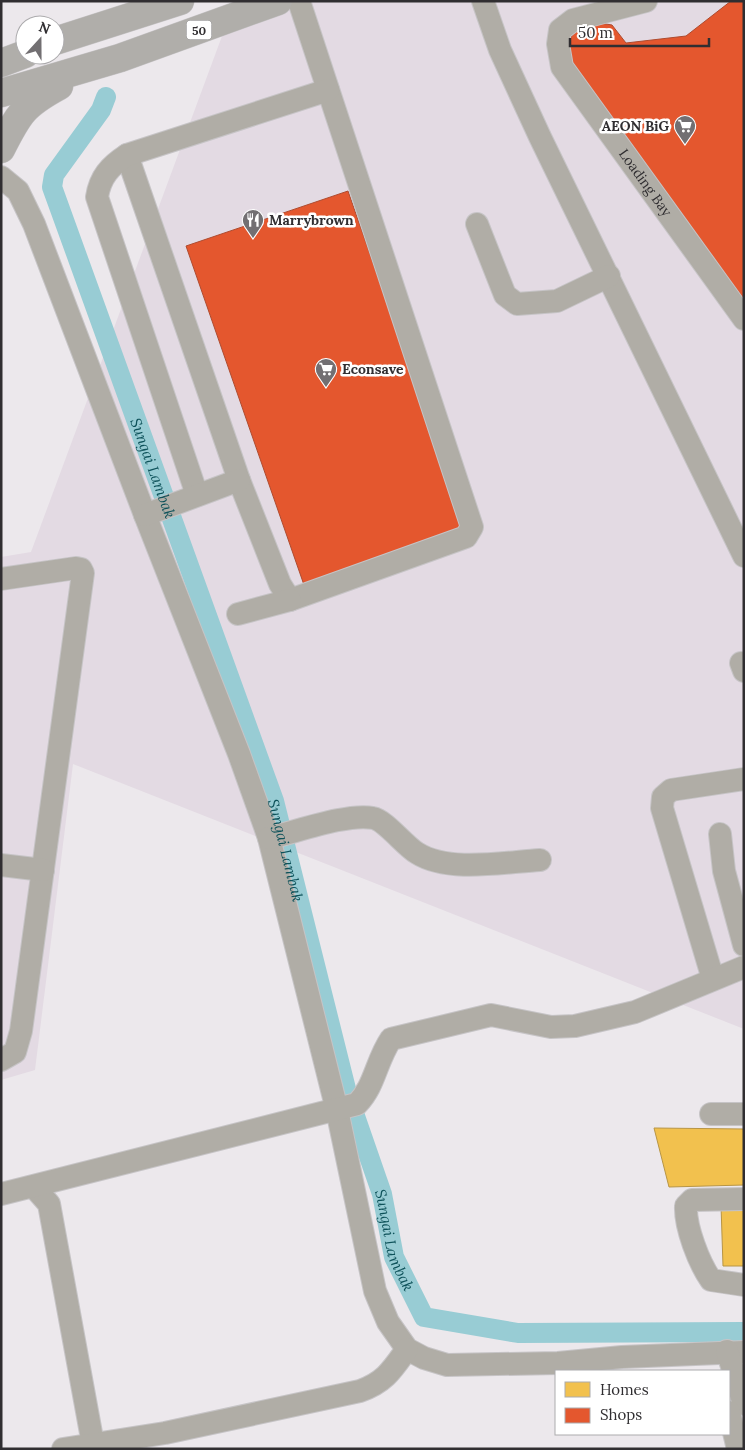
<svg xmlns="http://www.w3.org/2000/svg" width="745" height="1450" font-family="Lora,serif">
	<rect width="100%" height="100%" fill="#ece8ec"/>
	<!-- built -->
	<path fill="#e3dae3" d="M235,1H744V1029L73,764L35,1070L1,1080V557L31,552Z"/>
	<!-- homes -->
	<path fill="#f2c14e" stroke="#b89545" d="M654,1128L744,1129V1185L669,1187Z
		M721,1205H744V1266H723Z"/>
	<!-- shops -->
	<path fill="#e4572e" stroke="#ae4b2f" d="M731,1H744V308L566,57L567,44L575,31L588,21L612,25L626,43L686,36Z
		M348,191L466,530L304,585L186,246Z"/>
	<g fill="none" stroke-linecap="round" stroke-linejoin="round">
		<!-- canal -->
		<path stroke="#98ccd4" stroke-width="20" id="s1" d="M106,97L101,110L54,175L52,187L274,801L347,1093L382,1194L394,1257L424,1317L518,1333L744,1332"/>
		<!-- minor casing -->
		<g stroke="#c6c4c6" stroke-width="24">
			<g id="minor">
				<path d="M483,1L500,50L540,137L744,556"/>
				<path id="s2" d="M646,1L573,20L560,30L558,44L562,67L744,319"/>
				<path d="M127,155L239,480L280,584L290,600L466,537L472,527L299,1"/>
				<path d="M1,177L18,191L34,224L145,515L239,754L269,838L337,1110L375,1291L388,1322L407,1349L424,1358L447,1365L558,1363L622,1357L744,1352"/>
				<path d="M477,224L505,295L517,304L557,301L609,276"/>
				<path d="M197,495L97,197C100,177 110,166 127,155L328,90"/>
				<path d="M145,515L239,480"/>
				<path d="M1,579L76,568L81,569L83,573L21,1031L15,1052L1,1060"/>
				<path d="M238,614L290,600"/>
				<path d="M741,663L744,671"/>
				<path d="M720,834L724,871L744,945"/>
				<path d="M269,838C296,832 347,813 373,818C385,820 405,846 417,853C448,873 505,862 540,860"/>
				<path d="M1,865L43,870"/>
				<path d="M713,979L662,808L663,797L671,790L744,779"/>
				<path d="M711,1114H744"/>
				<path d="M34,1187L49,1204L93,1444"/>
				<path d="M1,1194L357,1104C375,1086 376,1061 391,1039L491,1015L551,1027L575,1026L635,1012L744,967"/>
				<path d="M744,1199L692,1200L686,1206C685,1227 699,1263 711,1280L744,1285"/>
				<path d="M727,1351L744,1404"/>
				<path d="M729,1412L738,1449"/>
				<path d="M63,1449L165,1433L360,1391C385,1382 392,1370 407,1349"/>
			</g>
		</g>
		<!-- highway casing -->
		<g stroke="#c6c4c6" stroke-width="29">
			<path id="highway" d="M55,41L180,1
				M1,63L25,54
				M1,93L120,58L278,1
				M1,149C19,113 24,105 59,86"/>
		</g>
		<!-- minor -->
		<use href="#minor" stroke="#b0ada6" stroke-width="22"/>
		<!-- highway -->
		<use href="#highway" stroke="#b0aeaa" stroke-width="28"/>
	</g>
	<!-- icons -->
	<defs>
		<g id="supermarket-pin" transform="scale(1.125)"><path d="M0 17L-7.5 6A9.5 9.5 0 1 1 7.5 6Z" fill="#726f72" stroke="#fff"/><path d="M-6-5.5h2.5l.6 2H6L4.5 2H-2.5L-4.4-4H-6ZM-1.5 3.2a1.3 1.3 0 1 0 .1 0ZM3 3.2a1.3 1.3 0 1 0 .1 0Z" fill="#fff"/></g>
		<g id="restaurant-pin" transform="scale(1.125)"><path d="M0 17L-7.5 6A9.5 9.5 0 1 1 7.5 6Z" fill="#726f72" stroke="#fff"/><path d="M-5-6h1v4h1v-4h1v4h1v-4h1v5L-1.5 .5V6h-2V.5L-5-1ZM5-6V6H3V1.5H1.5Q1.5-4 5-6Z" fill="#fff"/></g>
	</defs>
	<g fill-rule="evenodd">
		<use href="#supermarket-pin" x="685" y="126"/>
		<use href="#restaurant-pin" x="253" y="220"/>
		<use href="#supermarket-pin" x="326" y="369"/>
	</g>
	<g text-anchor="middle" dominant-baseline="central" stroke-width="5" stroke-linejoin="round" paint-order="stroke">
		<!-- shield labels -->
		<rect fill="#fff" stroke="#6e6d6f" stroke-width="1" x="186.5" y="20.5" width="25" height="19" rx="4"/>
		<g font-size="12" font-weight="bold" fill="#302e31">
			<text x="199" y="30">50</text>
		</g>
		<!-- poi labels -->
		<g font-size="14" font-weight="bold" fill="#302e31" stroke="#fff" text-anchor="start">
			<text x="669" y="126" text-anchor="end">AEON BiG</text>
			<text x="269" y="220">Marrybrown</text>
			<text x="342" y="369">Econsave</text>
		</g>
		<!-- street labels -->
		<g font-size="14" fill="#302e31" stroke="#fff">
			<text stroke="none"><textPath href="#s2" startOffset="272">Loading Bay</textPath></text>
		</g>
		<!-- water labels -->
		<g font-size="15" font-style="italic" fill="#0e525a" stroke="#fff">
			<text stroke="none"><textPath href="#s1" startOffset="405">Sungai Lambak</textPath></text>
			<text stroke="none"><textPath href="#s1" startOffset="810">Sungai Lambak</textPath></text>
			<text stroke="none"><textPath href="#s1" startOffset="1215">Sungai Lambak</textPath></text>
		</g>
	</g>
	<!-- border -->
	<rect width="745" height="1450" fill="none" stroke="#302e31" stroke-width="5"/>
	<!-- legend -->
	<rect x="555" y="1370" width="175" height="65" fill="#ffffff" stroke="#acabad"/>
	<rect x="565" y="1382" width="25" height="15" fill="#f2c14e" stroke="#acabad"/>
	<text x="600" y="1395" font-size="15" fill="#302e31">Homes</text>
	<rect x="565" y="1408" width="25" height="15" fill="#e4572e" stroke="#acabad"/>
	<text x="600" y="1420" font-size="15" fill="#302e31">Shops</text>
	<!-- north arrow -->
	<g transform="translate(40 40) rotate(21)"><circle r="24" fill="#ffffff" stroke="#acabad"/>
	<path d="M0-4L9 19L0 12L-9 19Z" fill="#726f72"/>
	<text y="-8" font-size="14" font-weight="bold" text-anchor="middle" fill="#302e31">N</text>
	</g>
	<!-- scale -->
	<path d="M570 38v8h139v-8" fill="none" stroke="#302e31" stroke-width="2.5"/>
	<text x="578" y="38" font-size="15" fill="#302e31" stroke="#ffffff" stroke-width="4" paint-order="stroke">50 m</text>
</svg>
